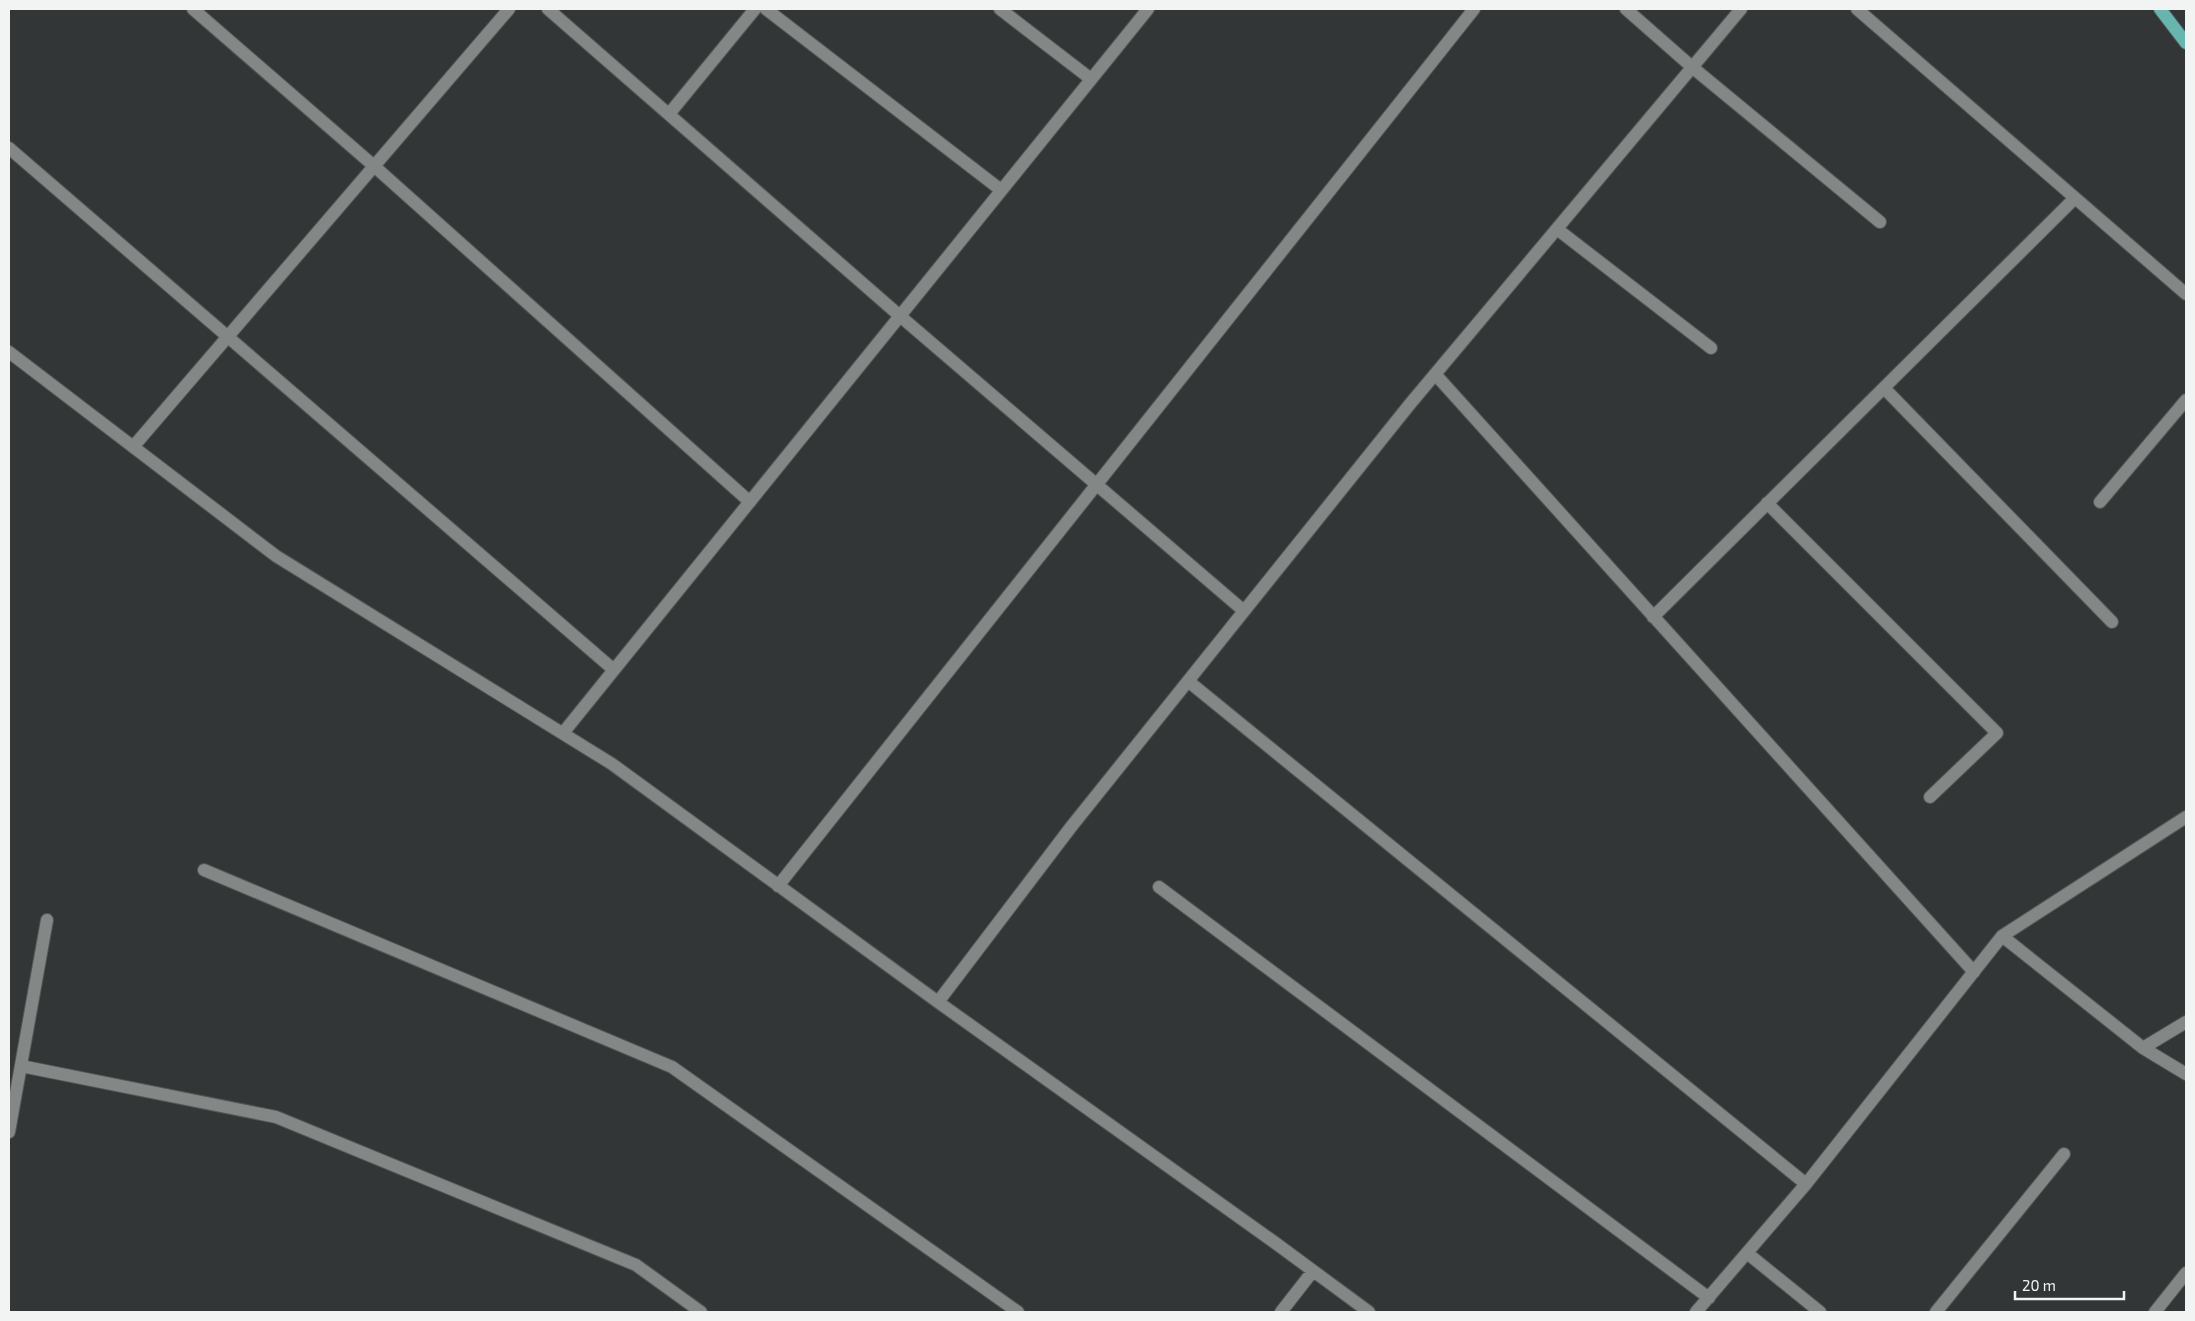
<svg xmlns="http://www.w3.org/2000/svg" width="2195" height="1321" font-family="'Exo 2',sans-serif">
	<rect width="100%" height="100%" fill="#333636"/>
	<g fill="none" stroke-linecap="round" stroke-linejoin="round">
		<!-- minor casing -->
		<g stroke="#525655" stroke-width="14">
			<path id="minor" d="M193,9L374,166L750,502
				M548,9L900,316L1244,611
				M766,9L1001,190
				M1000,9L1091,79
				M1626,9L1692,67L1880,222
				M1857,9L2186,294
				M669,114L755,9
				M9,148L614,670
				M1557,229L1711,348
				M9,352L276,556L612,764L938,1002L1274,1242L1369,1312
				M1435,374L1974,972
				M1884,388L2112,622
				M133,447L509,9
				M2100,502L2186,400
				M1767,503L1997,733L1930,797
				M1653,617L2075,198
				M1188,681L1806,1184
				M563,733L1148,9
				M204,870L672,1067L1018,1312
				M778,886L1474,9
				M1159,887L1709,1298
				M2002,936L2143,1048L2186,1074
				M938,1002L1071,827L1410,404L1741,9
				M2143,1048L2186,1022
				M21,1066L276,1117L636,1265L701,1312
				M9,1132L47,920
				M1747,1253L1820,1312
				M1281,1312L1313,1271
				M1696,1312L1806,1184L2002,936L2186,817
				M1936,1312L2064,1154
				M2155,1312L2186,1273"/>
		</g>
		<!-- major casing -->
		<g stroke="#525655" stroke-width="14">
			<path id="major" d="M2160,9L2186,43"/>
		</g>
		<!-- minor -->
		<use href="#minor" stroke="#838786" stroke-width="12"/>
		<!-- major -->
		<use href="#major" stroke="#67b5ae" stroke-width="12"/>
	</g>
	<!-- border -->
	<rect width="2195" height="1321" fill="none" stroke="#f1f4f3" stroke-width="20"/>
	<!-- scale -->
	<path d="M2015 1291v8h109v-8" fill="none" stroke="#f1f4f3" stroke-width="2.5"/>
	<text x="2022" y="1291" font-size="15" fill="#f1f4f3" stroke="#333636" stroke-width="4" paint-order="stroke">20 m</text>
</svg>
